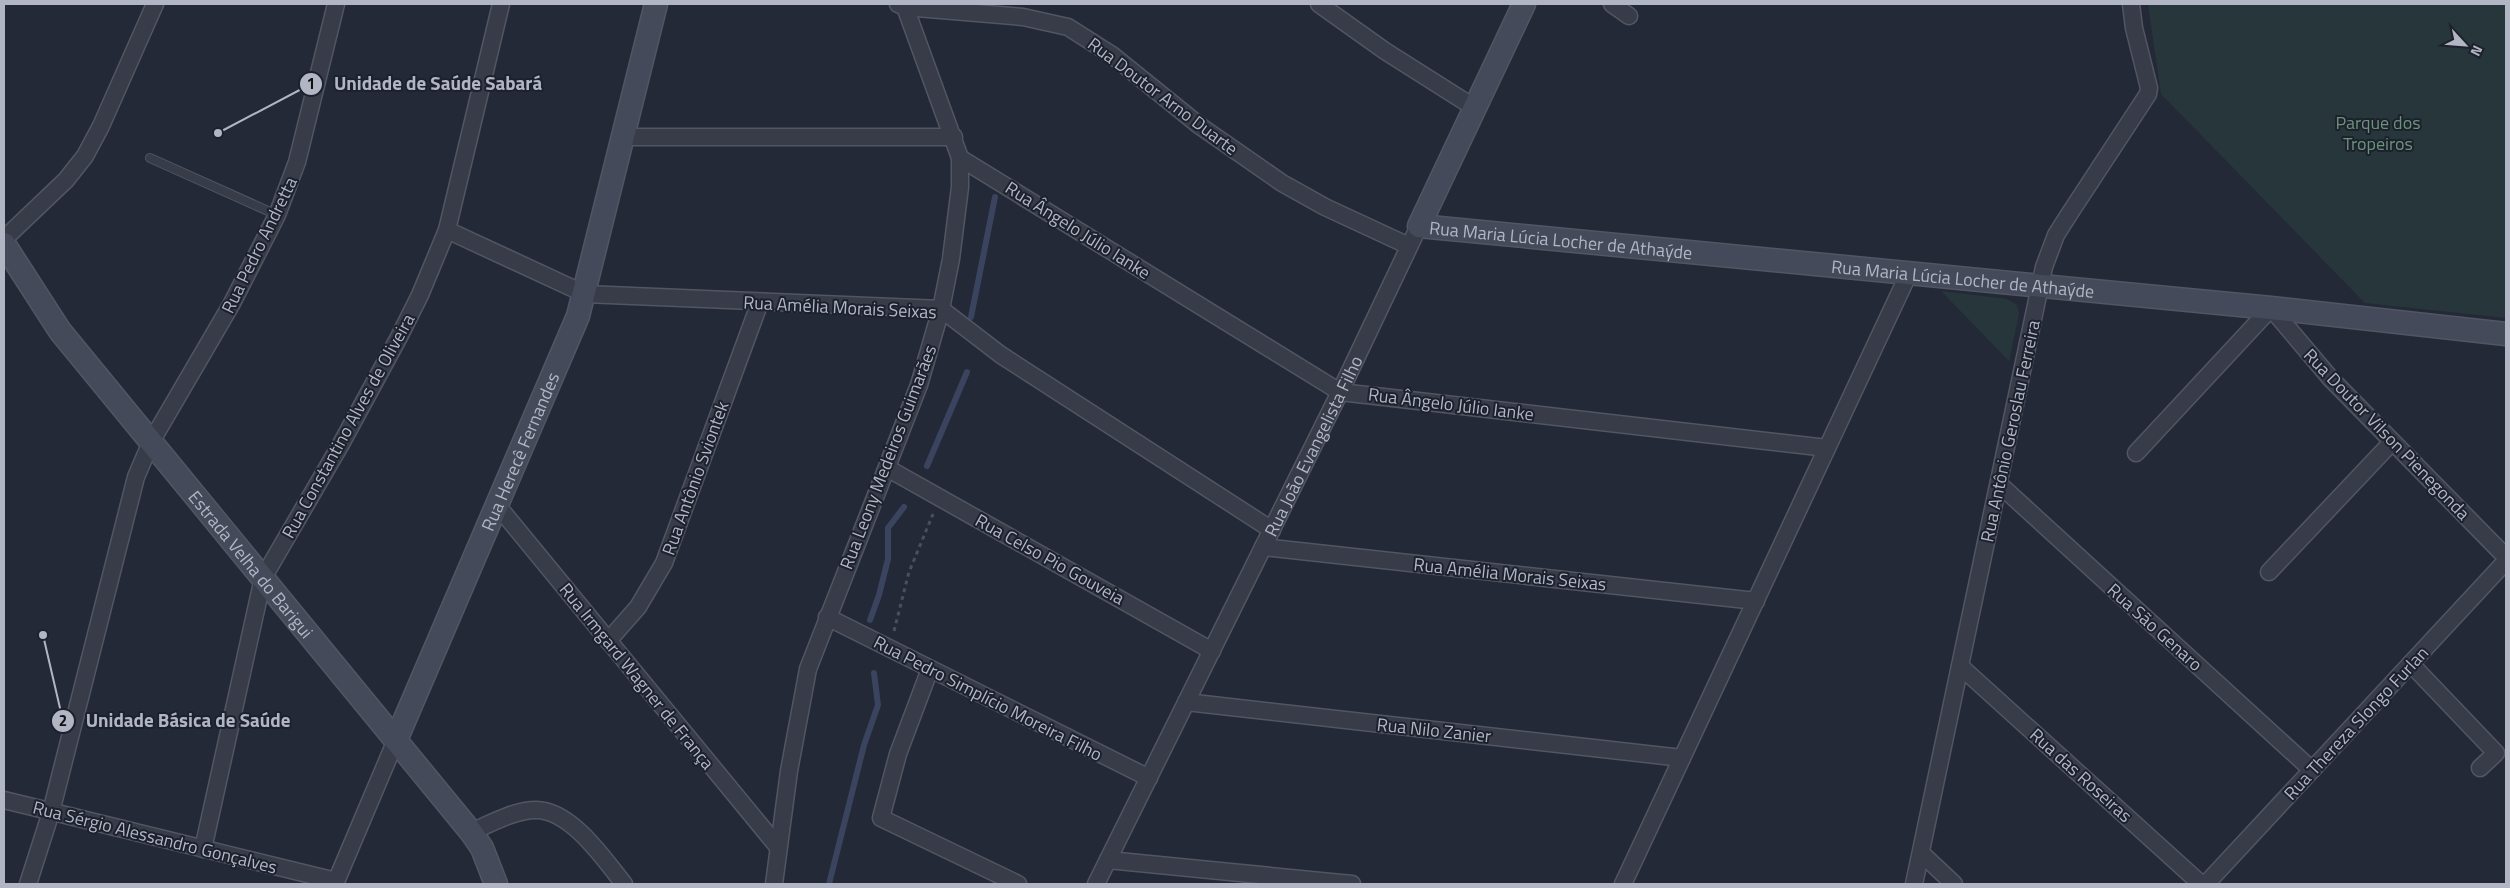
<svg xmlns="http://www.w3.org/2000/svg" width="2510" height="888" font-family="'Titillium Web',sans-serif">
	<rect width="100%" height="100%" fill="#242938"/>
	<!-- green -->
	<path fill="#27363a" d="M2148,4H2506V318L2365,303L2161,94Z
		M1941,291L2007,299L2017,305L2019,314L2009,361Z"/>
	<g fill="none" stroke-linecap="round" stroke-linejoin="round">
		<!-- stream -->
		<path stroke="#3a445f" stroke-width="6" d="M971,317L995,197
			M927,466L967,372
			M870,620L879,595L888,559V528L904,507
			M829,884L864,745L878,705L874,673"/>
		<!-- lane casing -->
		<g stroke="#525663" stroke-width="10">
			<path id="lane" d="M150,158L277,215"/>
		</g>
		<!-- street casing -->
		<g stroke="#525663" stroke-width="19">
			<g id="street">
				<path d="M898,4L905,7L1023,17L1068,27L1112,55L1200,126L1282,183L1325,207L1409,246"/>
				<path d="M1319,4L1385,51L1475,108"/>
				<path d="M1612,4L1629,16"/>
				<path d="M624,137H954"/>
				<path d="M960,158L1340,392L1827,448"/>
				<path d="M447,230L585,294L941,309L1001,355L1272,530"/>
				<path d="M4,239L66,180L85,156L101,126L155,4"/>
				<path d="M2136,453L2271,308L2331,379L2506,557"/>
				<path d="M887,468L1212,651"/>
				<path d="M1999,484L2312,770"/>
				<path d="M497,505L778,847"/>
				<path d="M1263,547L1756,601"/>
				<path d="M2269,572L2392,442"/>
				<path d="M827,617L1149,778"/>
				<path d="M608,641L638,607L664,563L760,302"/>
				<path d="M2411,664L2496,753L2480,768"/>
				<path d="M1960,666L2201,884"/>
				<path d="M930,669L898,754L881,818L1018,884"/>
				<path d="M1186,702L1682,758"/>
				<path d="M4,800L336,881"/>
				<path d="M471,832C490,824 514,810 536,810C571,810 604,859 624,884"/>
				<path d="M203,849L263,578L341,444L399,337L420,295L447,230L501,4"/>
				<path d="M1921,853L1954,884"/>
				<path d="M1108,860L1352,884"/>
				<path d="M28,884L51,812L136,477L151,442L231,305L277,215L297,162L336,4"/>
				<path d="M335,884L396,740"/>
				<path d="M774,884L789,771L808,669L919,385L941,309L951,259L960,187V158L904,4"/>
				<path id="s1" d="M1096,884L1340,392L1419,226"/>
				<path d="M1623,884L1909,273"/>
				<path d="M1914,884L2044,267L2056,235L2068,216L2148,94L2149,88L2134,28L2131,4"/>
				<path d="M2206,884L2506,561"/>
			</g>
		</g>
		<!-- secondary casing -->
		<g stroke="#525663" stroke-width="25">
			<g id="secondary">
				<path id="s2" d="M1524,4L1419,226L2271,308L2506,334"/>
				<path id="s3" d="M4,244L60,331L471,832L482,848L496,884"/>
				<path id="s4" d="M396,740L578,316L656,4"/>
			</g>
		</g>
		<!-- path -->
		<path stroke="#455358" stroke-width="3" stroke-dasharray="4 4" stroke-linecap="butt" d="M894,631L909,572L933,514"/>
		<!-- lane -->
		<use href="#lane" stroke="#373c48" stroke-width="8"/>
		<!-- street -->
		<use href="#street" stroke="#373c48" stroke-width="16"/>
		<!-- secondary -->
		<use href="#secondary" stroke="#454a5b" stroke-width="22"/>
	</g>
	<g text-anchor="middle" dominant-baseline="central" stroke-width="4" stroke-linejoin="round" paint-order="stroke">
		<!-- street labels -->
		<g font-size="18" fill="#b2b6c4" stroke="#1c212d">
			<text transform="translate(1163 96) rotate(37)">Rua Doutor Arno Duarte</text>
			<text transform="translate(1078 230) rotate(32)">Rua Ângelo Júlio Ianke</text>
			<text stroke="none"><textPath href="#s2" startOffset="388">Rua Maria Lúcia Locher de Athaýde</textPath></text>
			<text transform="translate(259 245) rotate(-64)">Rua Pedro Andretta</text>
			<text stroke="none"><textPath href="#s2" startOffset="792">Rua Maria Lúcia Locher de Athaýde</textPath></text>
			<text transform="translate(840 307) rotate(3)">Rua Amélia Morais Seixas</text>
			<text transform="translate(1451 404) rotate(7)">Rua Ângelo Júlio Ianke</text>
			<text transform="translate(348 426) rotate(-61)">Rua Constantino Alves de Oliveira</text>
			<text transform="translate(2010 431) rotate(-78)">Rua Antônio Geroslau Ferreira</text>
			<text transform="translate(2387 434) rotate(46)">Rua Doutor Vilson Pienegonda</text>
			<text stroke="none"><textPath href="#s1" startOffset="489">Rua João Evangelista Filho</textPath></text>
			<text stroke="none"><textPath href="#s4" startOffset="314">Rua Herecê Fernandes</textPath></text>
			<text transform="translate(888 457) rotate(-69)">Rua Leony Medeiros Guimarães</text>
			<text transform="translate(695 478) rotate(-70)">Rua Antônio Sviontek</text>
			<text transform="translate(1050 559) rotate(29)">Rua Celso Pio Gouveia</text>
			<text stroke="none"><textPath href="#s3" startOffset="405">Estrada Velha do Barigui</textPath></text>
			<text transform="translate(1510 574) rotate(6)">Rua Amélia Morais Seixas</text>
			<text transform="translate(2155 627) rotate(42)">Rua São Genaro</text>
			<text transform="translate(637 676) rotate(51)">Rua Irmgard Wagner de França</text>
			<text transform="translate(988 698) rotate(27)">Rua Pedro Simplício Moreira Filho</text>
			<text transform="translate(2356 723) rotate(-47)">Rua Thereza Slongo Furlan</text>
			<text transform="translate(1434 730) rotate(6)">Rua Nilo Zanier</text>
			<text transform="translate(2081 775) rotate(42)">Rua das Roseiras</text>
			<text transform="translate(155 837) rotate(14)">Rua Sérgio Alessandro Gonçalves</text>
		</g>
		<!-- park labels -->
		<g font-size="18" fill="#6b937a" stroke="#1c212d">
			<text x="2378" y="122">Parque dos<tspan x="2378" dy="21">Tropeiros</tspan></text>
		</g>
	</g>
	<!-- callouts -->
	<path fill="none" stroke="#b2b6c4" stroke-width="2" d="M218 133L311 84M43 635L63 721"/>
	<g fill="#b2b6c4" stroke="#1c212d" stroke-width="2">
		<circle cx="218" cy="133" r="5"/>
		<circle cx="43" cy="635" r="5"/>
		<circle cx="311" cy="84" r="12"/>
		<circle cx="63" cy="721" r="12"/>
	</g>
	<g font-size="15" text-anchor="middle" font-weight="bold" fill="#111">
		<text x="311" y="89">1</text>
		<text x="63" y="726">2</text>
	</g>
	<g font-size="19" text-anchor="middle" font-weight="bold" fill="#b2b6c4" stroke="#1c212d" stroke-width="4" stroke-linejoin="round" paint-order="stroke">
		<text x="438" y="90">Unidade de Saúde Sabará</text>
		<text x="188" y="727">Unidade Básica de Saúde</text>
	</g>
	<!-- border -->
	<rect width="2510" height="888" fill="none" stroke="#b2b6c4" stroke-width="10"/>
	<!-- north arrow -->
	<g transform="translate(2465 45) rotate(116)" stroke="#1c212d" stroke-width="4" paint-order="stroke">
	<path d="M0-4L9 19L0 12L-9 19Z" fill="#b2b6c4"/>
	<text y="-8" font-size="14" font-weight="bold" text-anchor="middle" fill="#b2b6c4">N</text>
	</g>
</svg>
